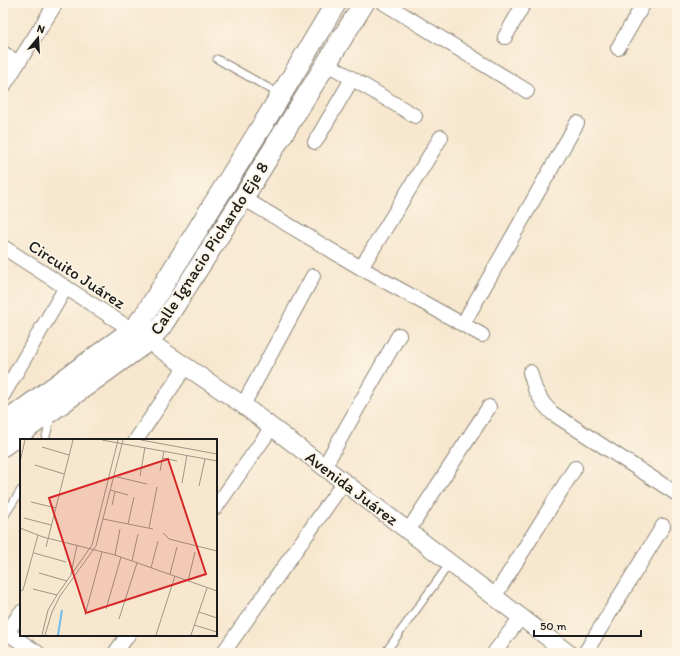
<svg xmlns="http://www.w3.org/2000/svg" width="680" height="656" font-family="Itim,sans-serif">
	<rect width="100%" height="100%" fill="#fcf5e5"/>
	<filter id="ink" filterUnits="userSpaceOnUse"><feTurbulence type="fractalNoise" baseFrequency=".025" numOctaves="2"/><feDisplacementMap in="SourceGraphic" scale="8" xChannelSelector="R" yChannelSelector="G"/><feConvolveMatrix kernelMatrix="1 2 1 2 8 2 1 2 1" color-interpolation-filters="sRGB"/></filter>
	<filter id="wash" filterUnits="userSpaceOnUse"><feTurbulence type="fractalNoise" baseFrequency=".012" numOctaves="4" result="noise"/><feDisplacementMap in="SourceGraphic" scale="16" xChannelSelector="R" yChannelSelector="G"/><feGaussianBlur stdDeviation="0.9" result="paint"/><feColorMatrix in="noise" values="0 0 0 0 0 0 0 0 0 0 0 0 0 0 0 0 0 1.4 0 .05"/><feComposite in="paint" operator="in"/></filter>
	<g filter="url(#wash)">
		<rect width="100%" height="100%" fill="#f7e7cf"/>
	</g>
	<g filter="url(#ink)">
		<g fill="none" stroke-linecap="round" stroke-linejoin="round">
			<!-- service casing -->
			<g stroke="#8a8276" stroke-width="9">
				<path id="service" d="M217,59L281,95
					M45,440L51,417
					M3,518L21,490
					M385,653L450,563"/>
			</g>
			<!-- minor casing -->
			<g stroke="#8a8276" stroke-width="16">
				<path id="minor" d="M384,3L527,91
					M505,37L524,3
					M618,48L644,3
					M3,53L18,63
					M326,63L415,116
					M3,87L56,3
					M315,142L352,79
					M243,198L361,268L482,335
					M3,247L132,330
					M361,268L441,137
					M463,324L577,123
					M530,372L535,389L543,403L552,413L677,494
					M3,395L66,287
					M243,405L313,276
					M136,440L186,366
					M324,467L399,335
					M216,507L272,427
					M408,531L489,407
					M494,597L575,468
					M7,633L38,653
					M3,639L21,612
					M115,653L128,635
					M223,653L344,482
					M494,653L521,617
					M585,653L663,526"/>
			</g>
			<!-- tertiary casing -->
			<g stroke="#8a8276" stroke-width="19">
				<path id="tertiary" d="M138,334L243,405L568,653"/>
			</g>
			<!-- secondary casing -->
			<g stroke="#8a8276" stroke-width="22">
				<path id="secondary" d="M3,424L132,330L144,316L281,95L336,3
					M3,446L148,341L161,327L243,198L364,3"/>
			</g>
			<!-- service -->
			<use href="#service" stroke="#fff" stroke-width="7"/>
			<!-- minor -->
			<use href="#minor" stroke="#fff" stroke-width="14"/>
			<!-- tertiary -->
			<use href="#tertiary" stroke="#fff" stroke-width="17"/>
			<!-- secondary -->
			<use href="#secondary" stroke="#fff" stroke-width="20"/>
		</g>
	</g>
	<g text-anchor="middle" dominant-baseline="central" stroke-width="3.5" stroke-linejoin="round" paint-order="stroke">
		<!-- street labels -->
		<g font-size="17" fill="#1c1c1c" stroke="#fcf5e5">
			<text transform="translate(209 248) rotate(-57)">Calle Ignacio Pichardo Eje 8</text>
			<text transform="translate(77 274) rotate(33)">Circuito Juárez</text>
			<text transform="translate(352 488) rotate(37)">Avenida Juárez</text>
		</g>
	</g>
	<!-- overview -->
	<g transform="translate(20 439)">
		<rect width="197" height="197" fill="#f7e7cf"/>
		<path fill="none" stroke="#71bcea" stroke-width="2" d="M38,196L42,171"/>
		<path fill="none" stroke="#9f9687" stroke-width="1" d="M82,1L197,22M121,1L197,15M22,8L49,16M143,19L157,22M0,23L5,1M15,26L44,35M140,32L144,12M93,37L127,45M120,37L125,8M162,44L167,16M179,47L185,20M90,51L108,56M11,63L36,69M92,66L95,53M4,79L31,86M83,80L133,90M108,85L114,58M0,89L23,98L95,116L197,152M129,89L137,48M143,94L149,100L197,112M26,108L53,1M14,114L46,123M95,116L100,90M112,122L118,95M131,129L138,102M19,134L47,142M51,135L57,106M150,135L157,108M168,142L175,113M13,150L37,156M0,152L3,151L18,96M86,170L101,118M179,173L197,179M65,176L82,113M99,180L117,124M174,186L197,193M22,196L28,171L37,156L72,106L98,1M25,196L32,173L40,157L76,107L103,1M136,196L155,137M171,196L187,149"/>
		<path fill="#d62828" fill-opacity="0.15" stroke="#d62828" stroke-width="2" d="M148,20L186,135L66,174L29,59Z"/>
		<rect width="197" height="197" fill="none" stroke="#1c1c1c" stroke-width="2"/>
	</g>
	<!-- margin -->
	<rect width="680" height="656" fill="none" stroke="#fcf5e5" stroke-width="16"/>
	<!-- north arrow -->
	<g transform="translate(38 38) rotate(18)" stroke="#fcf5e5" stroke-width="3" paint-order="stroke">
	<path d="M0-3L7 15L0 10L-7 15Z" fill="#1c1c1c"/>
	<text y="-6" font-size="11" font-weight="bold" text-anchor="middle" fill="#1c1c1c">N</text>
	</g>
	<!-- scale -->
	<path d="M534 630v6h107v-6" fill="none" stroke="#1c1c1c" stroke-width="2"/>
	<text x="540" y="630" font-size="12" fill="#1c1c1c" stroke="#fcf5e5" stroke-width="3" paint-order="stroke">50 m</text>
</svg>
